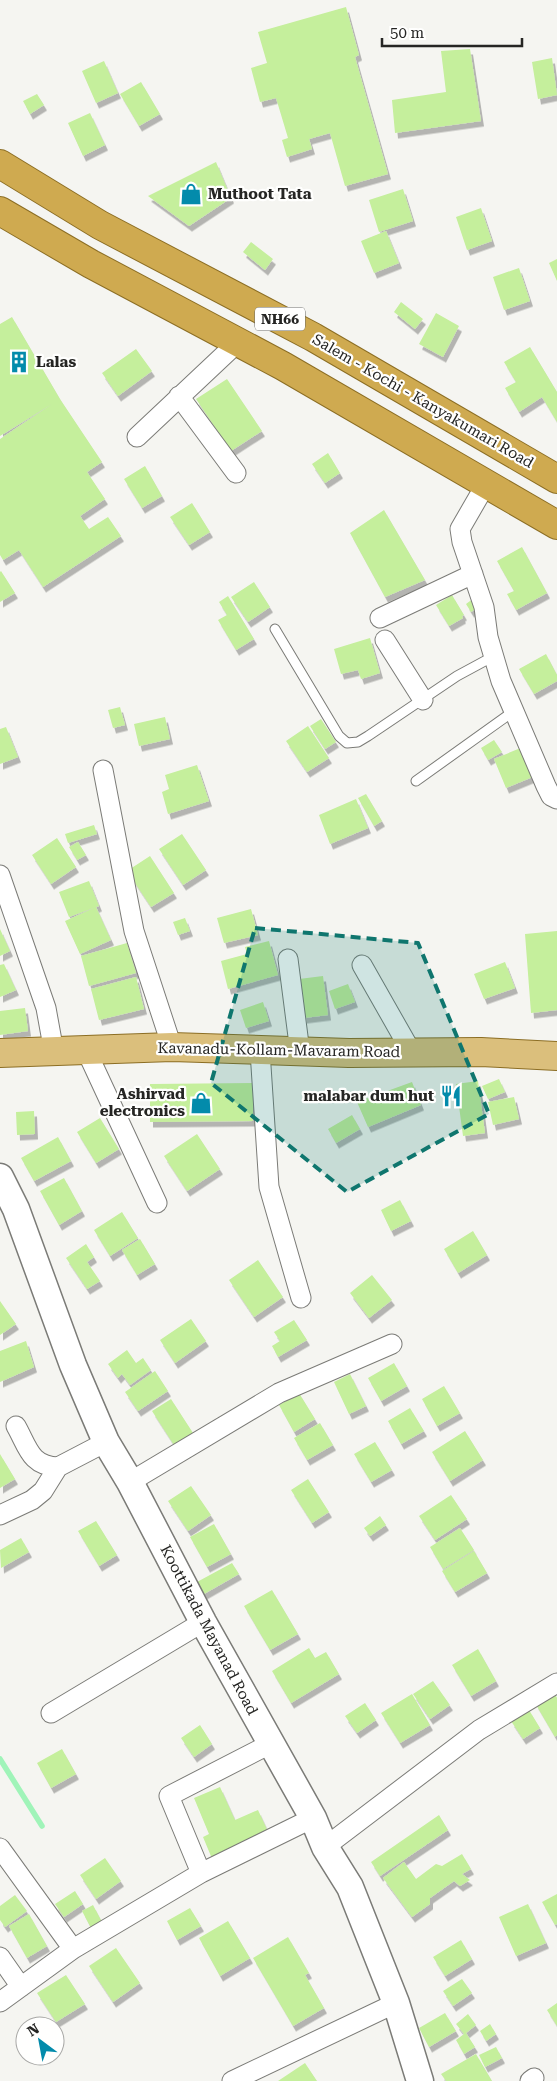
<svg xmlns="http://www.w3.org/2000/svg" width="557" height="2081" font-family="'Roboto Serif',serif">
	<defs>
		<filter id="shadow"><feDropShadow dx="3" dy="5.5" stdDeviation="0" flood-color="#0004"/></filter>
	</defs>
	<rect width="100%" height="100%" fill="#f5f5f1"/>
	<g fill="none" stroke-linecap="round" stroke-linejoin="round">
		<!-- stream -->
		<path stroke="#a0f4b9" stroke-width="5.5" d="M0,1759L42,1826"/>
	</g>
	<!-- building -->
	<path fill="#c5ef9c" filter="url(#shadow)" d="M346,7L359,55L355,57L388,174L345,186L330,133L309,139L312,149L287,157L282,140L288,138L276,98L260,102L251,68L267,63L258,32Z
		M470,49L481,121L395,133L392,100L446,92L441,51Z
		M552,58L557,95L538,99L532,62Z
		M104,61L118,93L96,103L82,71Z
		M141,82L160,114L139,126L120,94Z
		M37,94L44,105L30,114L23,101Z
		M90,113L105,145L83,156L68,123Z
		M216,162L231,198L189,226L148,196Z
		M403,189L413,221L379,232L369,200Z
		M481,208L492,241L467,250L456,217Z
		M386,231L399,263L374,273L361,241Z
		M251,242L273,259L265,270L243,252Z
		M557,259V281L549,263Z
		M519,268L530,301L504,310L493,277Z
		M401,302L423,319L415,329L394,312Z
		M436,313L459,326L443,357L419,344Z
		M12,317L60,399L102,462L87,472L105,499L80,516L89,529L108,517L121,536L43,587L19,550L3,560L0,555V439L52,404L0,436V324Z
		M530,347L557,392V422L542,397L519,412L505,388L516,382L504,362Z
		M136,349L152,371L118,396L102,373Z
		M227,379L262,431L231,451L196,399Z
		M328,453L340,473L325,483L312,464Z
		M145,466L162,496L142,508L124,479Z
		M192,503L210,532L189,545L170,517Z
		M384,510L425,580L385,597L350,533Z
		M522,547L547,593L516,610L507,594L514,591L497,561Z
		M1,571L15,593L0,602V572Z
		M254,582L270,607L248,622L231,597Z
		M452,595L464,615L462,616L463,618L449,626L436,605Z
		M228,596L254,639L236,650L218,620L227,615L219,602Z
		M474,598L480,606L471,612L466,604Z
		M370,638L380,673L361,679L358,670L341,674L334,649Z
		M546,654L557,675V681L534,694L519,669Z
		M120,707L125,725L113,728L108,710Z
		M165,717L170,739L139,746L134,724Z
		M321,719L336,742L325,749L310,726Z
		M308,726L329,758L307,772L286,741Z
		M6,727L18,757L0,764V729Z
		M494,740L502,752L488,760L481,748Z
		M523,747L535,776L506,788L494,759Z
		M197,765L209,801L168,814L162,792L169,789L165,775Z
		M366,794L382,821L374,826L358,798Z
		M356,799L368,828L330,844L319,815Z
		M94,825L97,834L68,843L65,834Z
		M182,834L206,870L183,885L159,849Z
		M57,838L76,867L51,884L32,855Z
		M78,842L86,855L77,860L69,847Z
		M150,856L174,893L151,907L127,871Z
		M89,881L99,906L69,917L59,892Z
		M96,907L111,940L80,954L65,921Z
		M251,909L258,935L224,943L217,918Z
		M185,918L190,931L178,935L173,922Z
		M0,929L10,951L0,956Z
		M557,931V1010L531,1013L525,934Z
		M269,941L278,975L228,989L221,961L247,954L245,947Z
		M127,943L136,973L89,986L81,956Z
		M505,962L515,988L484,999L474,974Z
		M4,964L16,990L0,997V965Z
		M323,976L328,1015L304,1018L299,979Z
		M136,977L144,1009L99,1020L91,989Z
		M348,984L355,1002L335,1009L329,991Z
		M263,1002L269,1021L246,1028L240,1010Z
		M25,1008L28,1031L0,1035V1011Z
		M499,1079L505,1092L488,1099L482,1086Z
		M478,1081L485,1133L463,1136L456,1084Z
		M412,1082L421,1105L368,1127L357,1102Z
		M253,1083V1121L150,1122V1084Z
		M514,1097L519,1119L493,1125L488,1102Z
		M34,1111L35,1134L17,1135L16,1112Z
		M352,1115L360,1129L336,1143L328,1129Z
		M100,1118L119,1149L96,1163L77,1132Z
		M197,1134L220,1169L187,1191L164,1156Z
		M58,1137L71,1161L34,1181L21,1158Z
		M64,1178L82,1211L59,1225L40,1191Z
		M400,1200L411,1221L391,1231L381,1210Z
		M122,1212L138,1238L110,1256L94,1230Z
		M473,1231L487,1255L458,1273L444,1249Z
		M140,1239L155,1264L137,1275L122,1250Z
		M86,1244L94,1257L87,1262L100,1281L87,1289L66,1258Z
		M258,1260L283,1297L254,1317L229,1280Z
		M372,1275L392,1300L369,1318L350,1293Z
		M0,1301L16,1324L0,1335Z
		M191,1319L206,1341L175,1363L160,1340Z
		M294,1320L307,1340L278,1357L272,1346L280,1341L274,1332Z
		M26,1341L34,1367L0,1382V1351Z
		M127,1350L136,1363L143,1358L151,1370L130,1385L122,1374L118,1378L108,1364Z
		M394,1363L407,1386L381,1401L368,1378Z
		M155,1371L168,1391L138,1411L125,1392Z
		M350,1374L366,1406L349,1414L334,1382Z
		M444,1386L460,1413L437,1426L422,1399Z
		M299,1393L315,1419L294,1432L279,1405Z
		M171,1399L193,1433L174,1445L152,1411Z
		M410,1408L424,1431L401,1444L388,1421Z
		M320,1423L333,1445L307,1460L294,1438Z
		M465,1431L483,1460L450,1481L432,1452Z
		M375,1442L392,1470L371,1482L354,1454Z
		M0,1454L15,1479L0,1488Z
		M308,1479L329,1512L312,1523L291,1490Z
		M191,1486L211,1515L188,1531L168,1501Z
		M451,1495L467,1519L435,1540L419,1516Z
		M380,1516L386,1525L370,1536L364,1528Z
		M96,1521L117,1555L99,1566L78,1531Z
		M214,1524L231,1554L207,1567L190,1537Z
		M460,1528L474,1550L443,1569L430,1547Z
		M21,1538L29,1552L1,1568L0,1550Z
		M474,1551L487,1573L455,1592L442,1571Z
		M232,1563L239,1574L204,1594L197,1582Z
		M272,1590L298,1634L270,1650L244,1606Z
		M309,1648L315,1658L326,1652L339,1674L291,1703L272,1671Z
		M478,1649L496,1681L471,1696L452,1665Z
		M433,1681L450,1705L430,1719L413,1694Z
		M554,1692L557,1698V1735L555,1737L535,1703Z
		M412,1694L430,1725L400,1743L381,1713Z
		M365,1703L376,1720L357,1733L345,1716Z
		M529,1710L540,1728L523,1739L511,1721Z
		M200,1725L212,1744L194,1757L181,1738Z
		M62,1749L76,1774L51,1788L37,1763Z
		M220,1787L235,1820L258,1810L270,1836L213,1861L203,1837L209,1834L194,1798Z
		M439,1815L448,1830L380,1876L371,1862Z
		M462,1854L471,1869L462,1874L470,1880L460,1886L454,1881L430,1898V1904L412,1917L383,1878L404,1862L416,1879L436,1864L442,1866Z
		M105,1858L121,1881L96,1899L80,1875Z
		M75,1891L83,1904L64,1917L55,1904Z
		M557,1894V1924L555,1925L542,1902Z
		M15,1895L27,1911L5,1927L0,1920V1906Z
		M528,1904L546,1943L516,1956L499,1917Z
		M93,1905L103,1924L92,1930L82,1911Z
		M190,1908L201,1926L177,1940L167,1921Z
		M29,1914L47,1946L27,1958L9,1926Z
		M228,1921L250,1958L220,1976L199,1938Z
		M288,1937L309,1973L305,1975L324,2008L293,2026L253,1958Z
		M461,1940L472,1959L445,1976L433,1957Z
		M116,1948L140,1983L113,2002L89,1966Z
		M66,1975L85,2004L56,2022L37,1993Z
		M462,1979L472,1993L453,2006L443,1991Z
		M557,2003V2026L547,2010Z
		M445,2013L456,2031L429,2047L419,2028Z
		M468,2014L476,2025L466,2033L475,2047L464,2054L456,2040L464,2034L456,2024Z
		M490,2024L496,2034L486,2041L480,2031Z
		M496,2047L502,2058L485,2067L479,2055Z
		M476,2054L492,2081H446L441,2074Z
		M305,2063L317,2081H278Z"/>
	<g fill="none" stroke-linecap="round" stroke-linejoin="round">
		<!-- service casing -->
		<g stroke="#7b7b77" stroke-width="11">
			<path id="service" d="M275,629L339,736L347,743L358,742L368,736L457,676L494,656
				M416,781L514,711"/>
		</g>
		<!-- minor casing -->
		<g stroke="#7b7b77" stroke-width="21">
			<path id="minor" d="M179,396L236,473
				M137,437L238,342
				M486,484L460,529L462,542L484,607L488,637L501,681L546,786L551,796L557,799
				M380,618L473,574
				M385,640L423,700
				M103,770L134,931L172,1047
				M0,875L46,1008L54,1052
				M288,959L300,1052
				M362,965L412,1053
				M86,1050L157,1203
				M260,1051L269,1187L301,1298
				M16,1426C28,1447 30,1466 58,1467
				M130,1482L279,1393L392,1344
				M0,1515L32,1500L43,1491L58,1467L106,1442
				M51,1713L203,1622
				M325,1847L479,1730L557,1683
				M0,1848L73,1949
				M201,1873L169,1796L270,1744
				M0,1957L21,1987
				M0,2002L73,1949L201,1873L313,1818
				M232,2081L396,2003
				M530,2081L534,2078"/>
		</g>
		<!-- secondary casing -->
		<g stroke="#7b7b77" stroke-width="29">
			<path id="secondary" d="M0,1177L16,1209L73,1365L106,1442L130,1482L203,1622L313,1818L325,1847L350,1887L396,2003L420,2081"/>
		</g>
		<!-- primary casing -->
		<g stroke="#8c6e24" stroke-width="30">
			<path id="primary" d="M0,1053L172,1047L349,1053L481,1052L557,1056"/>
		</g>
		<!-- trunk casing -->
		<g stroke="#8c6e24" stroke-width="30">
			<path id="trunk" d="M0,164L100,225L313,337L557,479
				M0,211L91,264L283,366L557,525"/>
		</g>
		<!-- service -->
		<use href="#service" stroke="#fff" stroke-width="9"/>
		<!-- minor -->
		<use href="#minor" stroke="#fff" stroke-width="19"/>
		<!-- secondary -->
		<use href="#secondary" stroke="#fff" stroke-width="26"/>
		<!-- primary -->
		<use href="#primary" stroke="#dbbf7c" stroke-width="28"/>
		<!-- trunk -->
		<use href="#trunk" stroke="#cfaa50" stroke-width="28"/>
	</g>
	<!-- marked area -->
	<path fill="#0f766e" fill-opacity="0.2" stroke="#0f766e" stroke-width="4" stroke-dasharray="10 6" stroke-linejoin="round" d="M255,928L418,943L489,1114L347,1192L211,1083Z"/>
	<!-- icons -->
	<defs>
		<g id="shop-bare" transform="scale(1.725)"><path d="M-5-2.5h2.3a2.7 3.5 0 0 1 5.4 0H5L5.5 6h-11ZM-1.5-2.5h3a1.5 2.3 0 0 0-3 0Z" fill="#038bab" stroke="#fffffe" stroke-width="2.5" paint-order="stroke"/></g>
		<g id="building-bare" transform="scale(1.725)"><path d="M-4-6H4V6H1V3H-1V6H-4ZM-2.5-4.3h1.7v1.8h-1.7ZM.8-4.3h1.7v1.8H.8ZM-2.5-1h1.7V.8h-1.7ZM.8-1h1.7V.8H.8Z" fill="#038bab" stroke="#fffffe" stroke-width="2.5" paint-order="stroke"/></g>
		<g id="restaurant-bare" transform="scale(1.725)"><path d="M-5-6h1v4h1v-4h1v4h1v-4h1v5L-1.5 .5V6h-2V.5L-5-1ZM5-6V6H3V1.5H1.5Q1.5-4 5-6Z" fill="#038bab" stroke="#fffffe" stroke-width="2.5" paint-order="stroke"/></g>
	</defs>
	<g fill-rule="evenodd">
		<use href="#shop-bare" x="191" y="194"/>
		<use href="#building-bare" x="19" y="362"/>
		<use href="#restaurant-bare" x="451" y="1096"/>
		<use href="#shop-bare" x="201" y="1103"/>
	</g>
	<g text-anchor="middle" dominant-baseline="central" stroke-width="4.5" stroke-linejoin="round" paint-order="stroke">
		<!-- shield labels -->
		<rect fill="#fffffe" stroke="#666665" stroke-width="1" x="255" y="307.5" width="50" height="23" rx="4"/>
		<g font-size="14" font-weight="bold" fill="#252523">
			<text x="280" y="319">NH66</text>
		</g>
		<!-- poi labels -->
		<g font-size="15" font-weight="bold" fill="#252523" stroke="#fffffe" text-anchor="start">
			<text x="208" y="194">Muthoot Tata</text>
			<text x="36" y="362">Lalas</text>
			<text x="185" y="1094" text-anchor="end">Ashirvad<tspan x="185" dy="17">electronics</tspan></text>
			<text x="434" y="1096" text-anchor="end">malabar dum hut</text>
		</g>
		<!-- street labels -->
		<g font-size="15" fill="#252523" stroke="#fffffe">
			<text transform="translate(423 401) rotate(30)">Salem - Kochi - Kanyakumari Road</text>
			<text transform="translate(279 1050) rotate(1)">Kavanadu-Kollam-Mavaram Road</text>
			<text transform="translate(209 1630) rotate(62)">Koottikada Mayanad Road</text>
		</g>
	</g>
	<!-- north arrow -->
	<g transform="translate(40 2041) rotate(328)"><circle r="24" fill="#fffffe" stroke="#a8a8a6"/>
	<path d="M0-4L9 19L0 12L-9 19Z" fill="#038bab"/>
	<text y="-8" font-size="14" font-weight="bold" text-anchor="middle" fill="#252523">N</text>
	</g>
	<!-- scale -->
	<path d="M382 38v8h140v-8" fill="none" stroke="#252523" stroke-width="2.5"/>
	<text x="390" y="38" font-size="15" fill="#252523" stroke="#fffffe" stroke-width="4" paint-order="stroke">50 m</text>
</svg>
